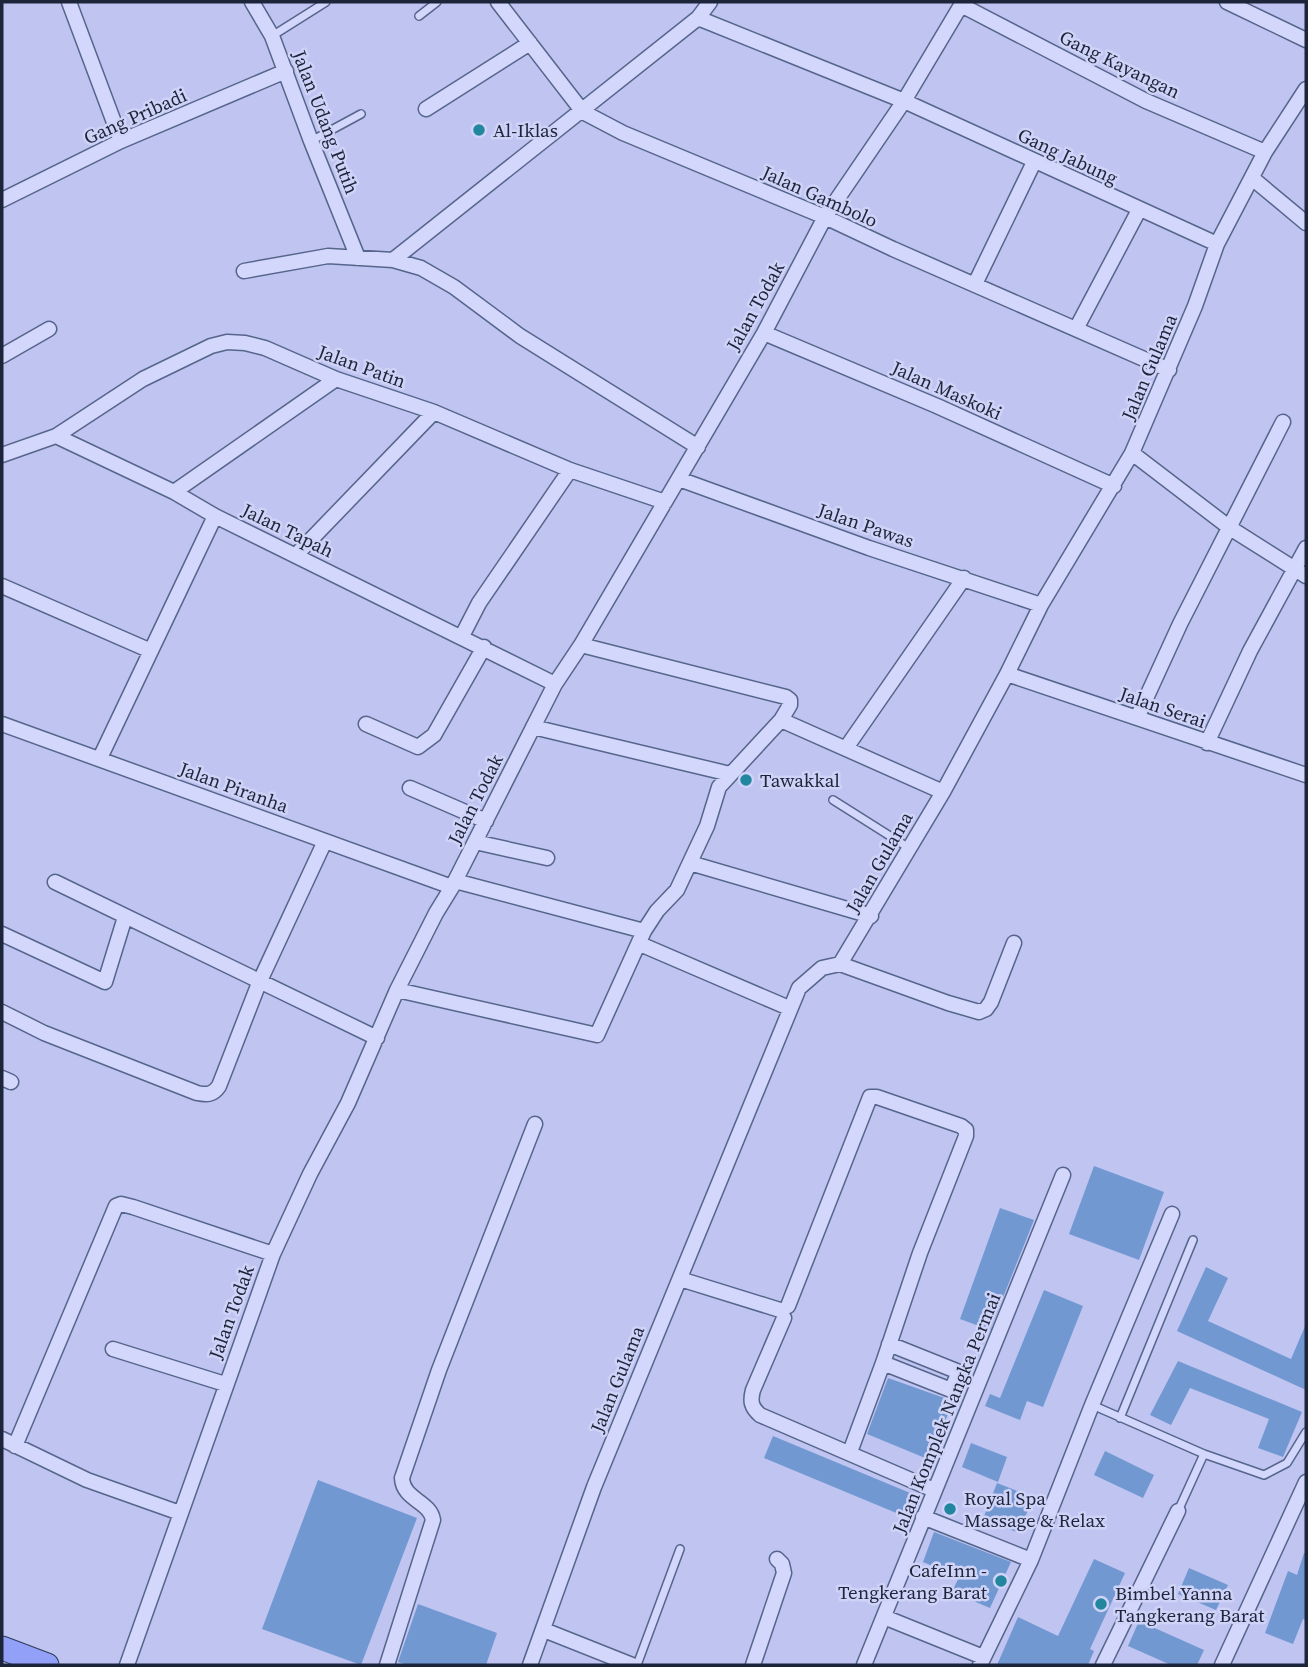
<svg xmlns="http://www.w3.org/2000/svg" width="1308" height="1667" font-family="'Source Serif 4',serif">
	<rect width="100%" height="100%" fill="#bfc4f1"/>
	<!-- building -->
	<path fill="#7298d2" d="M1094,1166L1164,1192L1139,1260L1069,1234Z
		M1000,1208L1034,1220L990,1330L960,1319Z
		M1206,1267L1228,1278L1208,1321L1291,1359L1306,1324V1390L1177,1331Z
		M1044,1290L1083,1306L1043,1407L1027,1401L1020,1420L985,1406L990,1394L1000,1398Z
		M1178,1361L1302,1412L1283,1457L1258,1448L1269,1419L1190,1388L1171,1425L1150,1415Z
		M888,1378L953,1401L930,1460L867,1434Z
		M773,1436L915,1495L906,1517L764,1458Z
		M971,1443L1007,1457L998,1482L962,1467Z
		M1105,1451L1154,1475L1143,1498L1094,1475Z
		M318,1480L417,1518L361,1665L262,1629Z
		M997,1483L1033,1497L1019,1533L983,1519Z
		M934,1532L1011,1562L990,1608L952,1592L959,1577L923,1562Z
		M1304,1553H1306V1620L1303,1619L1293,1644L1265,1633L1288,1571L1297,1575Z
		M1094,1559L1125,1573L1090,1649L1094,1651L1088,1665H997L1018,1617L1058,1636Z
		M1189,1568L1228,1585L1216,1610L1178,1594Z
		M418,1604L497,1633L486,1665H407L398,1662Z
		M1139,1621L1204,1650L1197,1665H1171L1128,1646Z"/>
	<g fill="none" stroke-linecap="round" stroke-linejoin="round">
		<!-- lane casing -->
		<g stroke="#56658b" stroke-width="10">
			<path id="lane" d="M419,16L437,2
				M272,36L326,2
				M311,141L361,114
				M833,800L909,848
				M1099,1408L1204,1454L1264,1475L1287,1463L1306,1432
				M1120,1418L1193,1240
				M1178,1511L1204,1454
				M637,1665L680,1549"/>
		</g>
		<!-- street casing -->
		<g stroke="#56658b" stroke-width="17">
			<path id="street" d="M69,2L121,141
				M252,2L272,36L311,141L358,258
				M498,2L583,112L623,133L825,217L893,249L1169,370
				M1227,2L1306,40
				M961,5L1146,101L1265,152
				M698,18L904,101L1217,244
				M426,109L530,43
				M1252,178L1306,223
				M2,200L121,141L286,71
				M393,260L698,18L710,2
				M244,271L328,256L393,260L421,268L454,287L520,336L698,447
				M975,284L1034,162
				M1076,329L1139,210
				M764,333L937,406L1114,486
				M2,356L49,329
				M56,436L143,379L211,346L227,342L245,343L265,348L336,379L434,412L570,470L665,502
				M1132,453L1230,528L1306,576
				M2,455L56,436L174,492L215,516L555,684
				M679,479L869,548L1041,605
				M174,492L336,379
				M296,555L434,412
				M2,586L151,651
				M462,636L479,603L570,470
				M1007,674L1306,775
				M1137,718L1180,624L1283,422
				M781,720L943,792
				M2,724L452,887
				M366,724L418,747L434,735L484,647
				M533,727L730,774
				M1207,743L1250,651L1306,548
				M846,748L964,578
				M100,758L215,516
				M410,788L486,821
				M475,842L547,858
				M690,863L871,916
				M455,881L644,931
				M55,882L377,1038
				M2,934L105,982L125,917
				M640,944L789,1008
				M840,964L948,1003L979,1012L986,1009L991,1002L1014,943
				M397,990L597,1035L644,931L657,911L677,890L707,826L719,787L781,720L790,705V700L786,697L581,645
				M2,1012L44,1033L197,1093C207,1095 213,1095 219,1086L259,983L325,841
				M2,1078L11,1082
				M680,1279L780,1310
				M788,1306L870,1097H877L961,1126L966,1130V1136L920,1253L883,1363L850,1452
				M784,1318L753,1390C750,1401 751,1407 760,1415L927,1487
				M113,1349L225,1384
				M883,1363L951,1390L959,1372L889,1344
				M2,1439L87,1480L180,1513
				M15,1446L116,1206L121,1204L133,1207L273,1254
				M923,1517L1031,1560
				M884,1617L983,1657
				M544,1630L632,1665
				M127,1665L273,1254L310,1174L348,1103L397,990L436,913L452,887L555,684L581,645L764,333L825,217L904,101L963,2
				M387,1665L433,1520C430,1501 403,1500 402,1478L439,1370L535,1124
				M530,1665L594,1487L799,988L822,968L840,964L943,792L1007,674L1041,605L1132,453L1195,306L1217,244L1265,152L1306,89
				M753,1665L784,1573L782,1564L777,1559
				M864,1665L1063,1175
				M980,1665L1031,1560L1092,1405L1172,1214
				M1103,1665L1178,1511
				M1222,1665L1306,1482"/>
		</g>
		<!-- primary casing -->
		<g stroke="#2b3a58" stroke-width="25">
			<path id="primary" d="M2,1648L47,1665"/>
		</g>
		<!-- lane -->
		<use href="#lane" stroke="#d2d7fb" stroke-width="7"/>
		<!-- street -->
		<use href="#street" stroke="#d2d7fb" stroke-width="14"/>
		<!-- primary -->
		<use href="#primary" stroke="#93a0f7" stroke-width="23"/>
	</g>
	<!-- markers -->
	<g fill="#22879e" stroke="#cfd3f8" stroke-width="2.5">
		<circle cx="479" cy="130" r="7"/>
		<circle cx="746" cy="780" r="7"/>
		<circle cx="950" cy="1509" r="7"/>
		<circle cx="1001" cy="1581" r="7"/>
		<circle cx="1101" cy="1604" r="7"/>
	</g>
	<g text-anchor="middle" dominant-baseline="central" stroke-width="5" stroke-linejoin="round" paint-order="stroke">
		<!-- street labels -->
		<g font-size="19" fill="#1c2539" stroke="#cfd3f8">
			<text transform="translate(1120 64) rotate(26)">Gang Kayangan</text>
			<text transform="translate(135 116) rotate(-24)">Gang Pribadi</text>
			<text transform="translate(326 122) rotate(69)">Jalan Udang Putih</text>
			<text transform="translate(1068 156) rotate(25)">Gang Jabung</text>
			<text transform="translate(820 196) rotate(24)">Jalan Gambolo</text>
			<text transform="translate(755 306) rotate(-61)">Jalan Todak</text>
			<text transform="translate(362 366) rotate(20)">Jalan Patin</text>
			<text transform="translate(1149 367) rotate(-67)">Jalan Gulama</text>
			<text transform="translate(947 390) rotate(24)">Jalan Maskoki</text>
			<text transform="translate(866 525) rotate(19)">Jalan Pawas</text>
			<text transform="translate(288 530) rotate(26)">Jalan Tapah</text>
			<text transform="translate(1163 707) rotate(19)">Jalan Serai</text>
			<text transform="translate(234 787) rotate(20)">Jalan Piranha</text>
			<text transform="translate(475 799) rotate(-63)">Jalan Todak</text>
			<text transform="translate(879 862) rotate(-60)">Jalan Gulama</text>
			<text transform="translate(231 1312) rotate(-70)">Jalan Todak</text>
			<text transform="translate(617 1379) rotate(-68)">Jalan Gulama</text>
			<text transform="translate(946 1413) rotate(-68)">Jalan Komplek Nangka Permai</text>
		</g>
		<!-- poi labels -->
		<g font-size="19" fill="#1c2539" stroke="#cfd3f8" text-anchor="start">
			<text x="493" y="130">Al-Iklas</text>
			<text x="760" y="780">Tawakkal</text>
			<text x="964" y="1498">Royal Spa<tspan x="964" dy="22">Massage &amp; Relax</tspan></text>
			<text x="987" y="1570" text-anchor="end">CafeInn -<tspan x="987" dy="22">Tengkerang Barat</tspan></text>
			<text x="1115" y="1593">Bimbel Yanna<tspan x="1115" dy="22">Tangkerang Barat</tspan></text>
		</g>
	</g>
	<!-- border -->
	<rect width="1308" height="1667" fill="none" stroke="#1c2539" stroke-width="7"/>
</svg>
